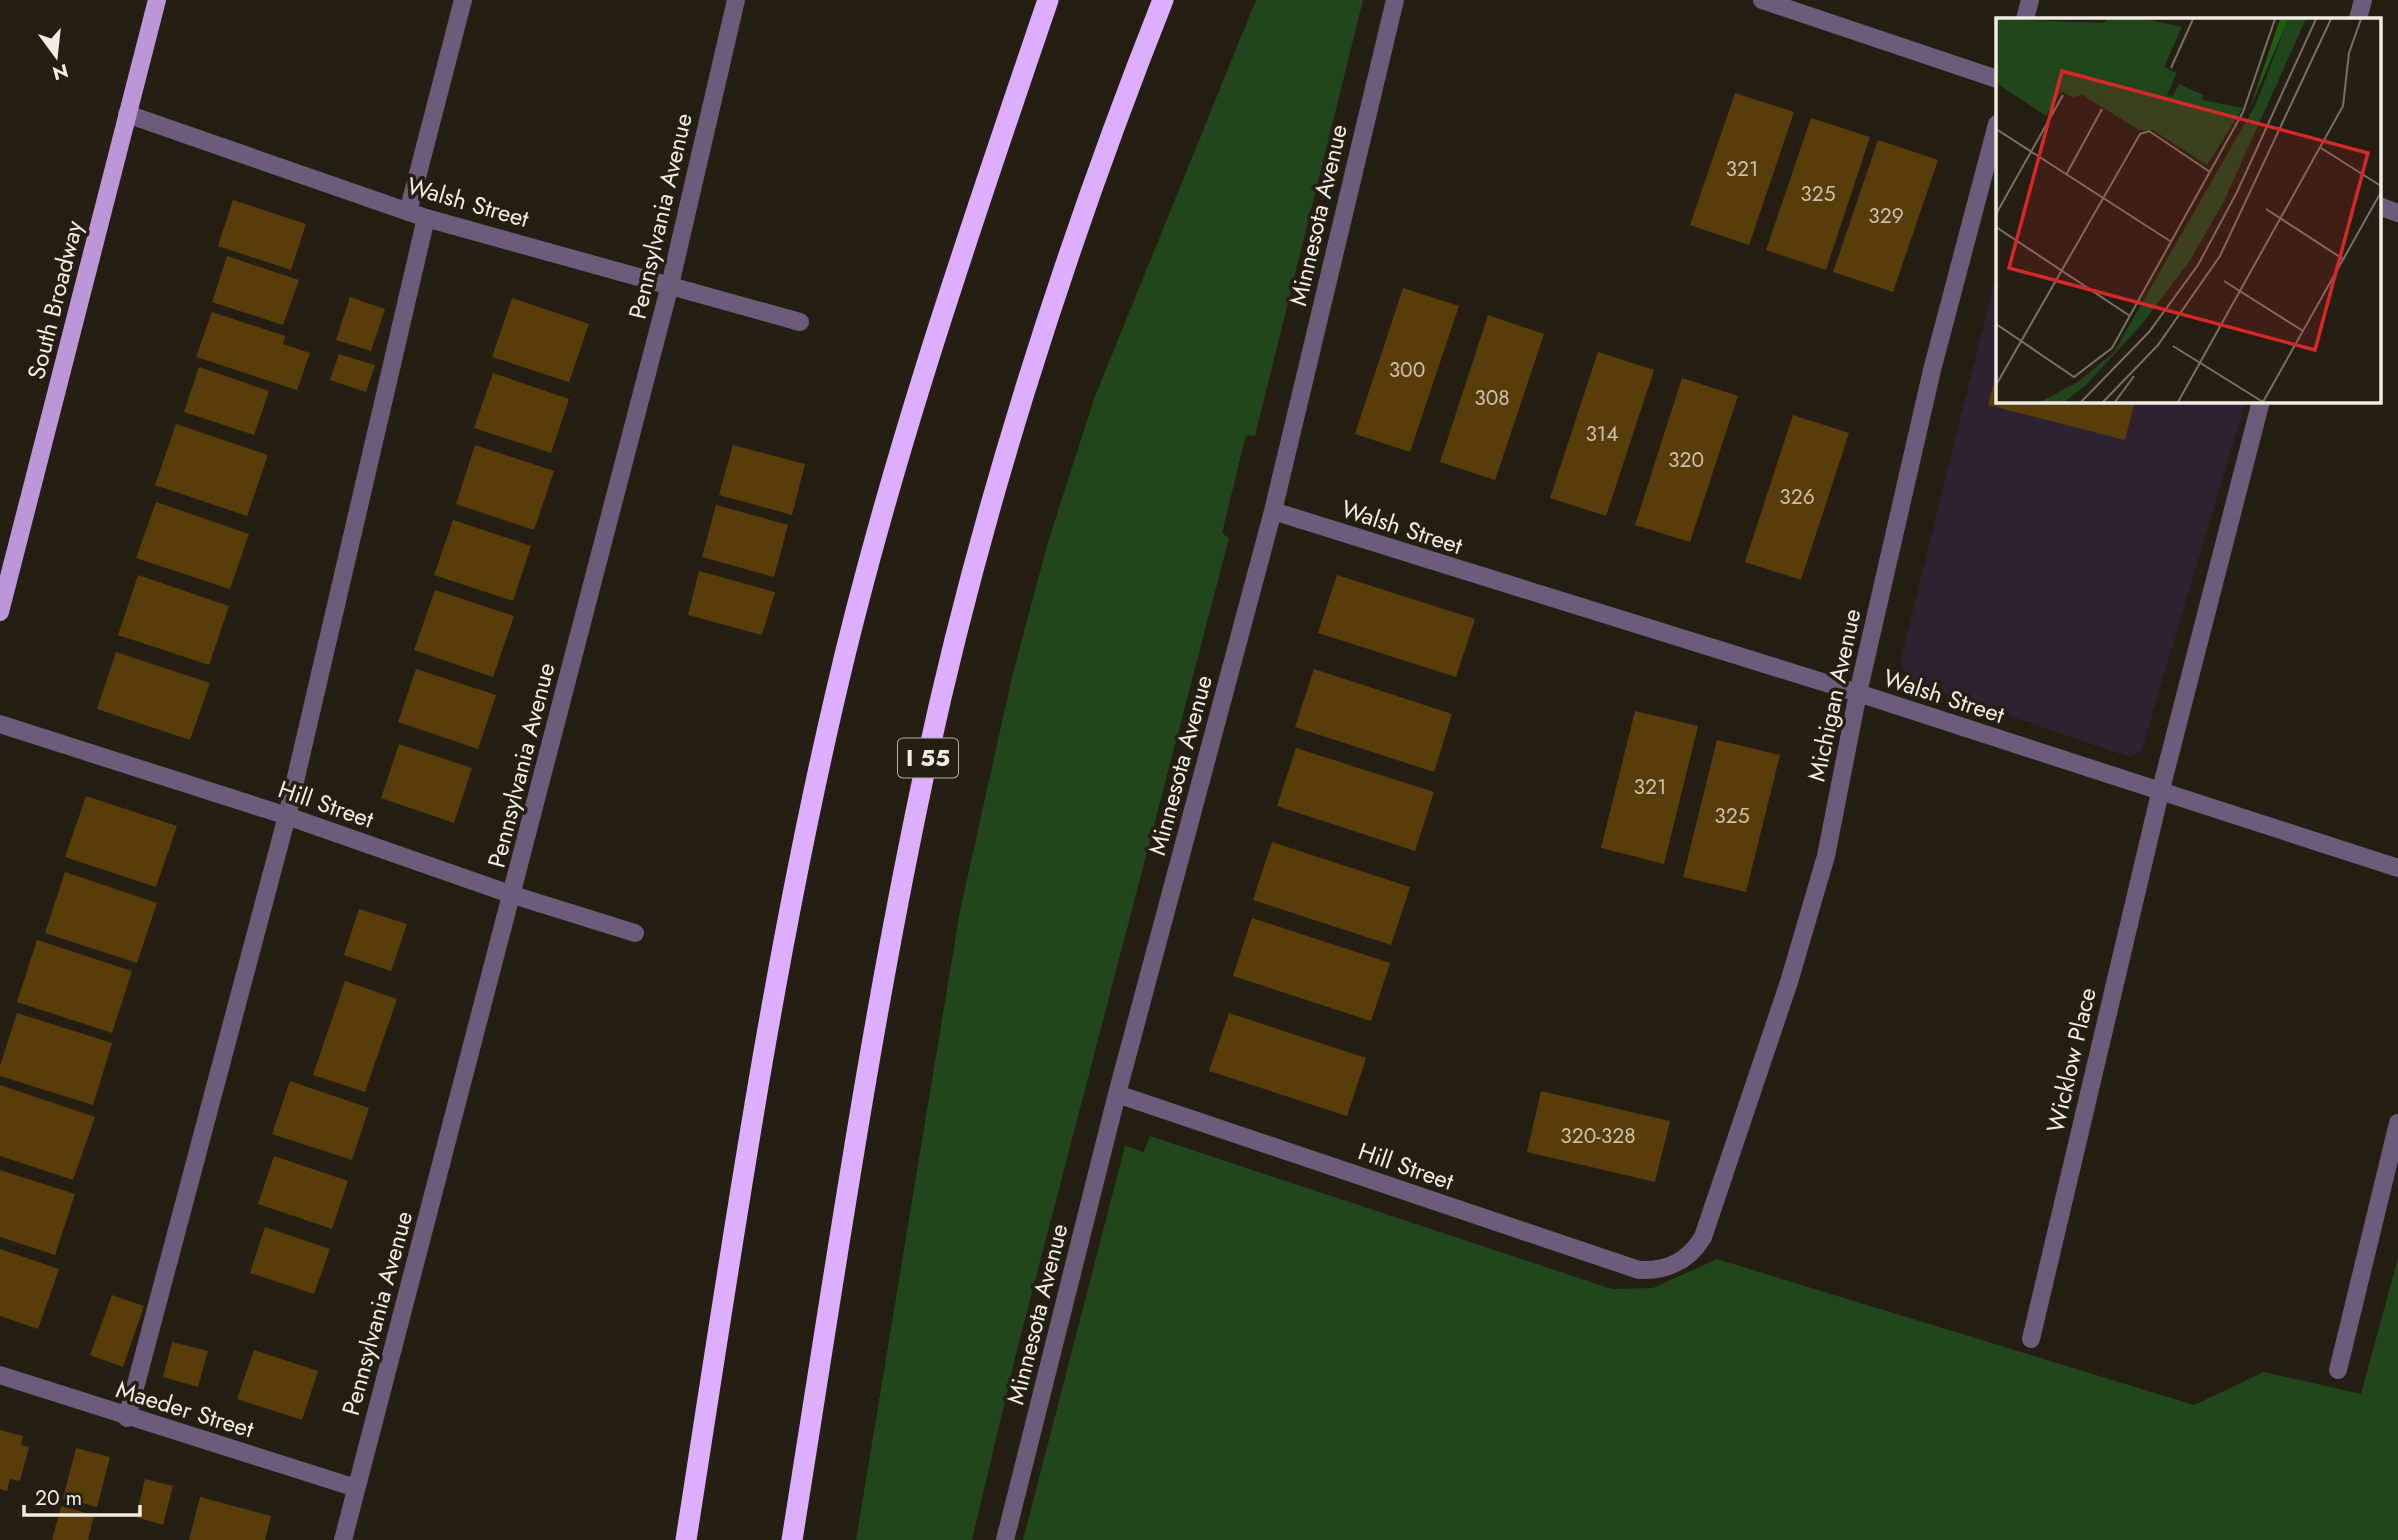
<svg xmlns="http://www.w3.org/2000/svg" width="2398" height="1540" font-family="Jost,sans-serif">
	<rect width="100%" height="100%" fill="#251e12"/>
	<!-- industrial -->
	<path fill="#2c2230" d="M1997,270V401H2246L2142,749L2136,755L2127,756L1911,682L1902,666L1901,658Z"/>
	<!-- green -->
	<path fill="#21461c" d="M1256,0H1363L1255,436L1246,435L1222,533L1229,538L1018,1346L972,1540H856L960,911L1012,677L1048,542L1094,399Z
		M1150,1136L1612,1289L1653,1288L1717,1259L2194,1405L2264,1372L2361,1394L2398,1258V1540H1023L1125,1146L1144,1152Z"/>
	<!-- building -->
	<path fill="#583d0b" d="M1735,93L1794,112L1749,245L1690,225Z
		M1811,118L1870,137L1826,270L1766,250Z
		M1878,140L1938,160L1893,292L1833,272Z
		M233,200L306,224L291,270L218,246Z
		M227,256L299,280L283,325L212,302Z
		M1403,288L1459,306L1410,452L1355,434Z
		M350,297L385,309L371,351L336,340Z
		M512,298L589,324L569,382L492,357Z
		M212,312L285,336L283,344L310,353L297,390L196,357Z
		M1488,315L1544,334L1495,480L1440,462Z
		M1598,352L1654,370L1606,516L1550,498Z
		M339,354L375,365L366,392L330,380Z
		M199,367L269,391L254,435L184,412Z
		M493,373L569,399L551,453L474,428Z
		M1996,374L1997,401H2135L2125,440L1988,405Z
		M1682,378L1738,396L1690,542L1635,525Z
		M1793,415L1849,433L1801,580L1745,562Z
		M176,424L268,455L247,516L155,485Z
		M475,445L554,471L534,530L456,504Z
		M733,445L805,464L792,515L719,495Z
		M156,502L249,534L230,589L136,558Z
		M716,505L788,525L774,577L702,557Z
		M453,520L531,546L513,601L434,575Z
		M699,571L775,592L762,635L688,615Z
		M138,575L229,606L209,665L118,635Z
		M1337,575L1475,619L1456,677L1318,633Z
		M435,590L514,616L493,677L414,650Z
		M116,652L210,683L190,740L97,709Z
		M416,669L496,695L478,749L398,722Z
		M1314,669L1452,714L1434,772L1295,727Z
		M1635,711L1698,726L1664,864L1601,848Z
		M1717,740L1780,755L1746,892L1683,877Z
		M399,744L472,768L454,823L381,798Z
		M1296,748L1434,792L1415,851L1277,806Z
		M86,796L177,826L156,887L65,857Z
		M1272,842L1410,887L1391,945L1253,900Z
		M65,872L157,903L137,963L45,933Z
		M359,909L407,924L391,971L344,955Z
		M1252,918L1390,963L1371,1021L1233,976Z
		M37,940L132,971L112,1033L17,1002Z
		M345,981L397,999L365,1092L313,1075Z
		M17,1013L112,1043L93,1105L0,1076V1066Z
		M1229,1013L1366,1058L1347,1116L1209,1071Z
		M290,1081L369,1108L352,1160L272,1134Z
		M0,1085L95,1117L73,1180L0,1156Z
		M1541,1091L1670,1121L1655,1182L1527,1152Z
		M274,1156L348,1181L332,1229L258,1204Z
		M0,1170L75,1194L55,1255L0,1237Z
		M265,1227L330,1249L314,1294L250,1273Z
		M0,1249L59,1269L38,1329L0,1316Z
		M112,1295L144,1306L123,1367L90,1355Z
		M172,1342L208,1351L198,1387L163,1377Z
		M254,1350L318,1371L302,1420L237,1399Z
		M0,1430L23,1436L21,1445L29,1447L20,1481L10,1479L7,1491L0,1489Z
		M76,1448L110,1457L97,1507L63,1498Z
		M145,1479L173,1486L163,1525L136,1517Z
		M200,1497L271,1516L265,1540H189Z
		M61,1506L94,1515L88,1540H52Z"/>
	<g fill="none" stroke-linecap="round" stroke-linejoin="round">
		<!-- lane -->
		<path stroke="#6d5b7b" stroke-width="18" d="M2358,19L2363,0
			M408,212L463,0
			M2160,793L2261,401
			M127,1418L287,816L426,218"/>
		<!-- street -->
		<path stroke="#6d5b7b" stroke-width="18" d="M1762,0L1997,79
			M2025,19L2030,0
			M127,114L426,218L800,322
			M2379,206L2398,213
			M1273,511L1858,693L2398,868
			M0,724L287,816L513,895L635,933
			M1117,1094L1639,1270C1667,1271 1688,1262 1703,1237L1789,982L1826,856L1858,693L1932,370L1997,124
			M2031,1339L2160,793
			M2338,1370L2398,1123
			M0,1375L356,1488
			M343,1540L670,285L736,0
			M1005,1540L1117,1094L1273,511L1395,0"/>
		<!-- primary -->
		<path stroke="#bd96d9" stroke-width="18" d="M0,612L157,0"/>
		<!-- highway -->
		<path stroke="#ddaefe" stroke-width="21" d="M686,1540C730,1260 770,977 834,701C889,462 969,232 1048,0
			M792,1540C832,1291 868,1040 920,793C975,527 1063,252 1163,0"/>
	</g>
	<g text-anchor="middle" dominant-baseline="central" stroke-width="7" stroke-linejoin="round" paint-order="stroke">
		<!-- number labels -->
		<g font-size="21" fill="#cbc0ae">
			<text x="1742" y="169">321</text>
			<text x="1818" y="194">325</text>
			<text x="1886" y="216">329</text>
			<text x="1407" y="370">300</text>
			<text x="1492" y="398">308</text>
			<text x="1602" y="434">314</text>
			<text x="1686" y="460">320</text>
			<text x="1797" y="497">326</text>
			<text x="1650" y="787">321</text>
			<text x="1732" y="816">325</text>
			<text x="1598" y="1136">320-328</text>
		</g>
		<!-- shield labels -->
		<rect fill="#251e12" stroke="#b4aea5" stroke-width="2" x="898" y="738.5" width="60" height="39" rx="5"/>
		<g font-size="23" font-weight="bold" fill="#f1ece4">
			<text x="928" y="758">I 55</text>
		</g>
		<!-- street labels -->
		<g font-size="24" fill="#f1ece4" stroke="#251e12">
			<text transform="translate(468 202) rotate(16)">Walsh Street</text>
			<text transform="translate(1318 215) rotate(-77)">Minnesota Avenue</text>
			<text transform="translate(660 216) rotate(-77)">Pennsylvania Avenue</text>
			<text transform="translate(55 300) rotate(-76)">South Broadway</text>
			<text transform="translate(1402 527) rotate(18)">Walsh Street</text>
			<text transform="translate(1834 695) rotate(-78)">Michigan Avenue</text>
			<text transform="translate(1944 696) rotate(18)">Walsh Street</text>
			<text transform="translate(521 765) rotate(-76)">Pennsylvania Avenue</text>
			<text transform="translate(1180 765) rotate(-75)">Minnesota Avenue</text>
			<text transform="translate(326 804) rotate(19)">Hill Street</text>
			<text transform="translate(2071 1060) rotate(-77)">Wicklow Place</text>
			<text transform="translate(1406 1166) rotate(19)">Hill Street</text>
			<text transform="translate(377 1313) rotate(-75)">Pennsylvania Avenue</text>
			<text transform="translate(1037 1314) rotate(-76)">Minnesota Avenue</text>
			<text transform="translate(185 1409) rotate(17)">Maeder Street</text>
		</g>
	</g>
	<!-- overview -->
	<g transform="translate(1996 18)">
		<rect width="385" height="385" fill="#251e12"/>
		<path d="M0,1L108,5L111,1H150L186,9L168,49L181,55L171,77L177,78L183,66L207,77L206,82L247,90L211,147L157,112H143L87,77L77,79L65,73L50,98L0,65ZM292,1H310L228,183L193,244L145,307L89,368L68,384H44L82,364L118,334L260,86Z" fill="#21461c"/>
		<path d="M284,1L292,2L254,90Z" fill="#205e16"/>
		<path fill="none" stroke="#777066" stroke-width="2" d="M175,50L197,1M0,111L174,223M325,130L385,168M70,157L106,91M270,191L347,241M0,196L67,77M0,209L134,298M228,263L307,313M0,306L78,359L116,330L247,94L279,1M177,328L267,384M0,367L144,116L153,113L214,154M85,384L153,314L202,247L241,174L320,1M107,384L162,327L224,238L335,1M119,384L138,358M182,384L347,88L353,35L365,1M267,384L385,174"/>
		<path fill="#d62828" fill-opacity="0.15" stroke="#d62828" stroke-width="3.5" d="M66,53L372,135L319,332L13,250Z"/>
		<rect width="385" height="385" fill="none" stroke="#f1ece4" stroke-width="3.5"/>
	</g>
	<!-- north arrow -->
	<g transform="translate(56 56) rotate(165)" stroke="#251e12" stroke-width="5" paint-order="stroke">
	<path d="M0-5L12 26L0 18L-12 26Z" fill="#f1ece4"/>
	<text y="-10" font-size="19" font-weight="bold" text-anchor="middle" fill="#f1ece4">N</text>
	</g>
	<!-- scale -->
	<path d="M24 1505v10h116v-10" fill="none" stroke="#f1ece4" stroke-width="3.5"/>
	<text x="35" y="1505" font-size="21" fill="#f1ece4" stroke="#251e12" stroke-width="5" paint-order="stroke">20 m</text>
</svg>
